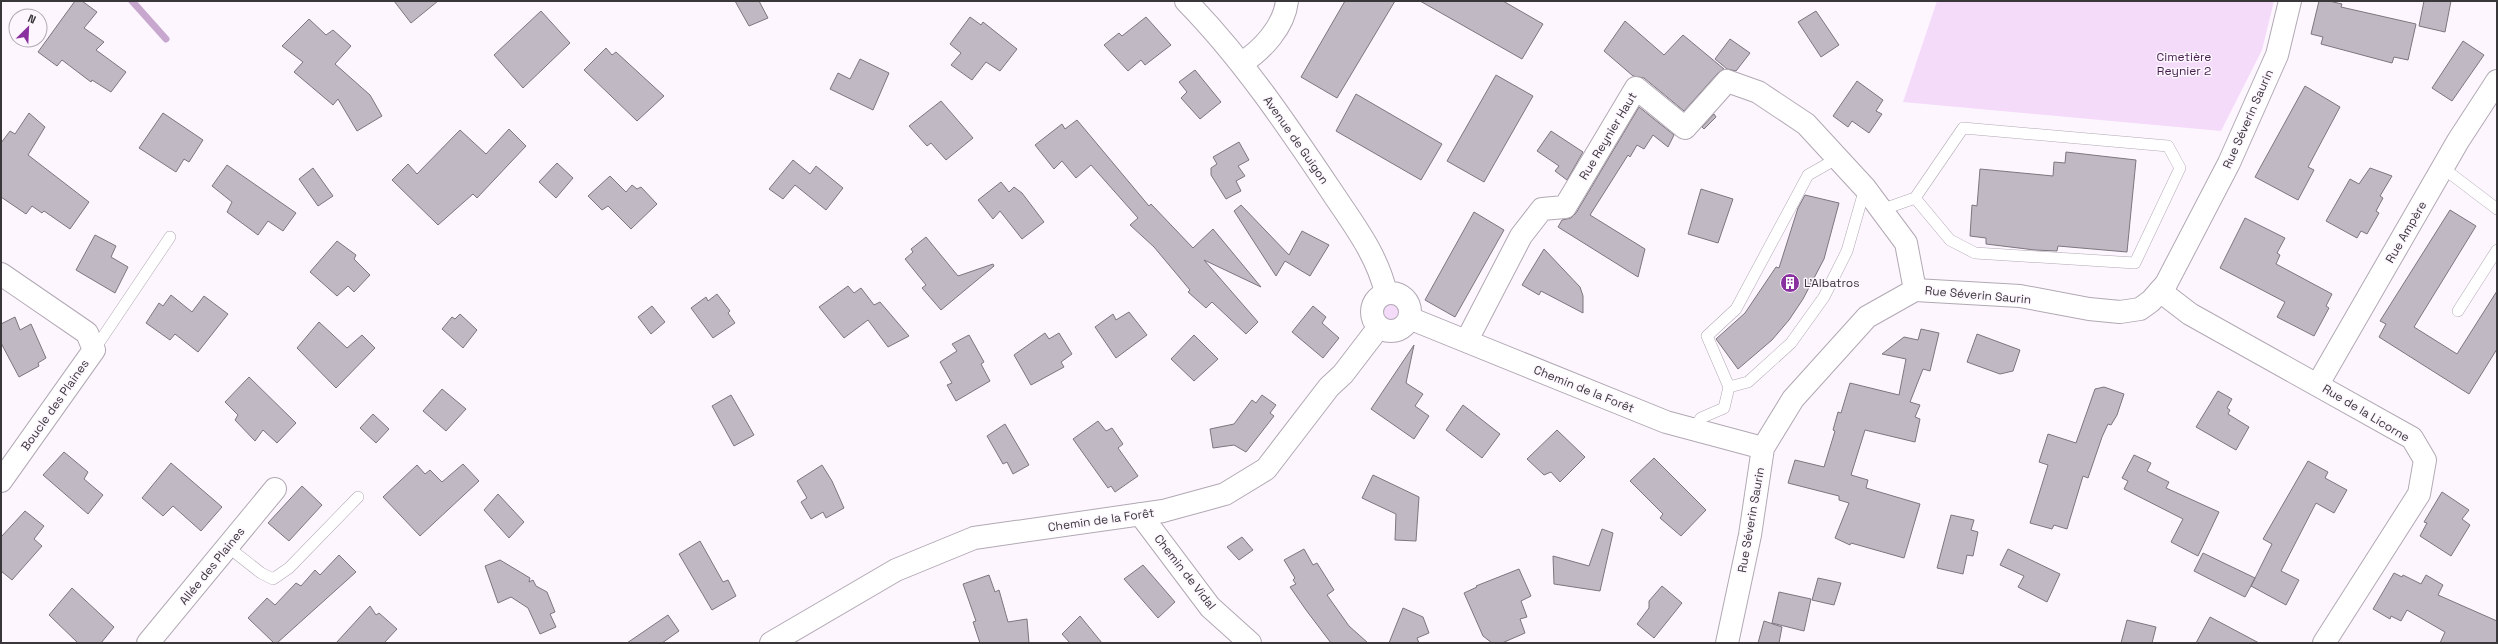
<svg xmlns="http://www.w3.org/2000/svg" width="2498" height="644" font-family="'Space Grotesk',sans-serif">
	<rect width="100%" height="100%" fill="#fdf6ff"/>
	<!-- green -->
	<path fill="#f4dbfa" d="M1937,1H2274L2262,50L2221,131L1903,102Z
		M1372 312a19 19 0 1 1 38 0a19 19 0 1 1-38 0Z"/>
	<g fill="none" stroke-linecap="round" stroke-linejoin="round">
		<!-- stream -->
		<path stroke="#c7a7ce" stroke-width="7" d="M132,1L166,39"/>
	</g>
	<!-- building -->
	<path fill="#c0b8c2" stroke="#7d767f" d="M75,1H82L97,12L84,28L104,42L96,50L126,72L111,92L92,80L91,82L62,60L57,66L38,52Z
		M394,1H438L411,23Z
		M735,1H759L768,18L749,26Z
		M1345,1H1395L1337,98L1301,77Z
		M1420,1H1503L1543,24L1522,59Z
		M2319,1H2329L2342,4L2341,7L2416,24L2408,60L2394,57L2392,63L2321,44L2323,37L2311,34Z
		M2424,1H2451L2445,32L2419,26Z
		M541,11L570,43L523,88L494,55Z
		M1816,11L1839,45L1821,57L1798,22Z
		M970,17L981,25L983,22L1017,49L1000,71L986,62L972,80L951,65L961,53L950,44Z
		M1146,17L1171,45L1145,65L1141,60L1128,71L1104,45L1119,33L1122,36Z
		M309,19L326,35L333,30L351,46L335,64L370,95L382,116L357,131L338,99L333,105L294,72L303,62L282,46Z
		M1625,21L1664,55L1683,35L1724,69L1718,73L1684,111L1644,78L1633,76L1604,51Z
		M1730,39L1750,53L1736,71L1727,69L1715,59Z
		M2463,41L2484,55L2452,101L2432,88Z
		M606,48L612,55L616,52L664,96L637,121L584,70Z
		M860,59L889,73L873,110L830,89L838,73L850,79Z
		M1195,70L1221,102L1200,119L1181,98L1187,92L1179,82Z
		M1496,75L1533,96L1484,182L1447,161Z
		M1857,81L1883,100L1876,111L1882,114L1869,133L1852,121L1848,127L1833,116Z
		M2305,86L2340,107L2308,167L2314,170L2298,200L2255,177Z
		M1356,94L1442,144L1421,180L1336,131Z
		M941,101L973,138L946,160L931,143L927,146L909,126Z
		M1639,107L1674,135L1668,147L1653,135L1644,149L1637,145L1630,157L1628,155L1590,215L1645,249L1638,277L1558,227L1562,220L1571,218L1576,213Z
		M29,113L45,127L28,155L89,202L70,229L44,211L42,213L32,206L26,214L1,197V143L10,131L15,134Z
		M163,113L203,140L189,162L184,159L176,172L139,148Z
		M1714,114L1716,117L1704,129L1702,127Z
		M1077,120L1149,206L1151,204L1193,248L1213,229L1261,287L1204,260L1258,322L1246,334L1212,302L1206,308L1188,292L1190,290L1154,247L1130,225L1138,218L1091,165L1076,178L1062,161L1054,169L1035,145L1062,124L1065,129Z
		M509,129L526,146L477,198L473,194L438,225L392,180L408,164L417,174L460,130L486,154Z
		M1551,131L1583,152L1567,180L1555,171L1559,166L1537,151Z
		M1239,142L1249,160L1238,166L1245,176L1236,181L1241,191L1226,199L1211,175V168L1217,164L1213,157Z
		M2066,152L2136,160L2127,252L2058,246L2057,251L2035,250L1986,244V238L1970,236L1972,205L1977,206L1980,169L2053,176L2054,162L2065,163Z
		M793,160L810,174L816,166L843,188L826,210L795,185L783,199L769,189Z
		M557,163L573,178L556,198L539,182Z
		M227,165L296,213L283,231L268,221L258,235L227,212L232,202L212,186Z
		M313,168L333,196L318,206L299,179Z
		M2370,168L2392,176L2380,196L2383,198L2376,211L2379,213L2367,234L2361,231L2357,238L2326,221L2350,179L2359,184Z
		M610,176L626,192L632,185L637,189L641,187L657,204L631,229L608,206L602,210L588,196Z
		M1001,182L1009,192L1014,187L1022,193L1044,222L1022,239L1000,211L993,219L978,200Z
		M1701,189L1733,199L1718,243L1688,234Z
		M1805,195L1839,203L1824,259L1803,299L1789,320L1772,340L1738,369L1716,339L1745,313L1776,267L1779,268L1798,208Z
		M1241,205L1289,255L1302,231L1329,245L1310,276L1285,261L1276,276L1234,211Z
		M2450,210L2476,226L2414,327L2457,354L2497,291V349L2469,394L2379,337L2386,324L2380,321Z
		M1474,212L1504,230L1455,317L1425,300Z
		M2245,218L2285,238L2277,253L2280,255L2276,264L2332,294L2326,306L2329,308L2314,336L2277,317L2285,302L2220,268Z
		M95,235L116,246L111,257L128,267L115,293L76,270Z
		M926,237L958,276L993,264L994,266L941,310L922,288L926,285L905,259L913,252L911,249Z
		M337,241L356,255L354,259L370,275L354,292L348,286L337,296L310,272Z
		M1544,249L1580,287L1583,296V313L1541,291L1539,295L1522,285Z
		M848,286L854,293L861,288L874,305L880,302L909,336L888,347L868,320L844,338L819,307Z
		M717,294L730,311L728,313L735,323L713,338L691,308L706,297L708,301Z
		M171,295L192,312L204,296L228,314L198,352L175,334L170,340L146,323L159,303L163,306Z
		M652,306L665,322L651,334L638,317Z
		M1313,306L1326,317L1322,323L1339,338L1323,358L1292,332Z
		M1129,312L1147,335L1116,358L1095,327L1113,314L1116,320Z
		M460,314L477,330L463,348L442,329L452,317L455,319Z
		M15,317L20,330L31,324L46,358L38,363L39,366L19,377L1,343V324Z
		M319,322L347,348L362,335L375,348L336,388L297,348Z
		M1921,329L1939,333L1930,371L1923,369L1910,402L1920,405L1915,417L1920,419L1915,442L1865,430L1851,475L1868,480L1866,488L1920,504L1904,558L1851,543L1850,545L1835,538L1849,503L1839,500V496L1788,483L1795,460L1824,467L1835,431L1833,430L1838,412L1841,413L1850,383L1899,395L1906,359L1882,354L1904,337L1918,340Z
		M1045,333L1049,339L1059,333L1072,354L1061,362L1064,367L1031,385L1014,355Z
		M1977,334L2020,350L2013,371L2000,374L1967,362Z
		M969,335L984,362L981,364L990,381L956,401L947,385L952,383L940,362L957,351L952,344Z
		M1194,335L1218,359L1194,381L1171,359Z
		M1414,345L1406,383L1423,394L1415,406L1429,416L1414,439L1371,409Z
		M249,377L296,423L277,443L263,430L255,441L235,420L238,415L225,402Z
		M2104,387L2124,394L2117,415L2111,425L2108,424L2102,437L2088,478L2083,476L2067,529L2054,525L2052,529L2030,523L2048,465L2039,462L2048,434L2076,443L2095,389Z
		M442,389L466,409L446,431L423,411Z
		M2218,391L2232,399L2227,408L2230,410L2228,414L2249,427L2236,450L2196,427Z
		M731,395L754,435L734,446L712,406Z
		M1262,395L1276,405L1270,413L1274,416L1246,452L1234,445L1213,448L1210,429L1234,424L1252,400L1256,403Z
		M1463,405L1500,434L1482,458L1446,430Z
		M373,414L389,429L376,443L360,428Z
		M1098,421L1106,431L1112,428L1123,444L1118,448L1138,476L1115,492L1111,486L1108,488L1073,439Z
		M1005,424L1029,465L1013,474L1007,462L1003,464L987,436Z
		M1557,430L1585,457L1560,482L1551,472L1544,475L1527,459Z
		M64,452L88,472L84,479L103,495L88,514L43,475Z
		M2134,455L2151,463L2147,471L2169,482L2166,488L2219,512L2198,556L2171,542L2183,519L2124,489L2128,481L2122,478Z
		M1654,458L1706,510L1681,536L1660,518L1663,514L1630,481Z
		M2308,461L2328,472L2325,478L2347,490L2334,513L2316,503L2281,571L2299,580L2286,605L2251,586L2245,597L2194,571L2203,553L2255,578L2251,586L2272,544L2263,539Z
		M171,463L222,507L201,531L173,506L163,516L142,498Z
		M463,464L479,481L420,536L383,497L417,465L425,474L430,470L442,482Z
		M822,465L832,481L844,508L826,518L823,512L811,519L801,502L807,498L797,481Z
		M1373,475L1419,497L1416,541L1395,540L1396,514L1362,498Z
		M302,486L322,505L289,541L268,523Z
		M2442,492L2469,510L2462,519L2470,525L2451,556L2420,536L2427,523L2424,522Z
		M498,494L524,522L509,538L484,510Z
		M25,511L44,526L34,539L42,546L12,580L1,571V537Z
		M1951,515L1974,520L1971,530L1978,532L1973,556L1967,555L1963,574L1937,568Z
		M1602,529L1613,533L1600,591L1554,584L1553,556L1589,566Z
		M1242,537L1253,550L1239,560L1227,547Z
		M700,541L723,582L728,580L736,596L712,610L679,554Z
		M1304,549L1313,565L1317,563L1334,590L1327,595L1349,626L1368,643H1331L1306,610L1290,587L1296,584L1293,580L1295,578L1284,560Z
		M2008,549L2060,574L2047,602L2018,587L2024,576L2000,565Z
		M339,555L356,572L277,643H274L248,618L267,598L275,605L296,583L301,586L315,570L320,575Z
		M500,560L530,578L529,582L533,580L536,586L547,592L555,612L550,614L556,627L540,634L528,608L511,597L498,603L485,566Z
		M1143,565L1175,602L1158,618L1124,579Z
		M1519,569L1531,596L1521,601L1527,617L1520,619L1525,633L1502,643H1492L1483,636L1464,593L1477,587L1476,586Z
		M2394,573L2402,577L2403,575L2421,584L2426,575L2443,585L2438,595L2497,621V643H2440L2445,632L2407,610L2401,621L2391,616L2390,619L2373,609Z
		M989,575L995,592L999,590L1008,622L1027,619L1029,643H980L973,622L976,621L963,584Z
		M1818,578L1841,583L1834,605L1812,600Z
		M1662,586L1682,603L1654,638L1637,624L1649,608V601Z
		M72,588L114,627L101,643H78L49,615Z
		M1779,592L1811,599L1804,631L1772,623Z
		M370,606L376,615L379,613L397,629L384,643H336Z
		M1403,608L1423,617L1429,633L1417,638L1419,643H1389Z
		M668,615L679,631L662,643H627Z
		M1080,616L1102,643H1070L1062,634Z
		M2210,617L2259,643H2196Z
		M2127,620L2156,627L2152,643H2121Z
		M1764,621L1782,627L1779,643H1758Z"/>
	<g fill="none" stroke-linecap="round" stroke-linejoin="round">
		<!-- lane casing -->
		<g stroke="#b1a8b3" stroke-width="12">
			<path id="lane" d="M2443,168L2497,209
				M1881,210L1915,198L1950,240L1975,253L2135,263L2180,168L2168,146L1963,128L1915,198
				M2458,311L2497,250
				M94,350L170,237
				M1729,387L1748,382L1791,343L1824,297L1847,251L1865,188
				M1693,431L1701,418L1724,408L1729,387L1707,336L1736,309L1808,175L1838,158
				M228,547L261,573L273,579L289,568L358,497"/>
		</g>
		<!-- street casing -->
		<g stroke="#b1a8b3" stroke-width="24">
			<path id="street" d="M1242,63C1262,50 1284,27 1287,1
				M1,274L87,333L94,350L1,481
				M2160,291L2190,314L2412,438L2425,460L2419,494L2324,643
				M1467,340L1521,236L1542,209L1565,207L1636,88L1685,128L1727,81L1758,92L1806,124L1865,188L1906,243L1915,290
				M2318,384L2458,141L2497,81
				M1140,514L1210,607L1250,643
				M148,643L275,489
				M771,643L896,570L974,538L1163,511L1225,494L1266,469L1329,387L1343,374L1379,327"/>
		</g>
		<!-- secondary casing -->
		<g stroke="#b1a8b3" stroke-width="24">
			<path id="secondary" d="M1186,1C1242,58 1287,125 1332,192C1353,224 1377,254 1386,293
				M1372 312a19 19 0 1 1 38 0a19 19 0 1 1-38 0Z
				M1409,318L1666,422L1763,448
				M1727,643L1750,535L1763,448L1793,399L1867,317L1915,290L2020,296L2089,309L2120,312L2140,309L2151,301L2166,284L2229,163L2277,55L2290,1"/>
		</g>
		<!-- lane -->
		<use href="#lane" stroke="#fff" stroke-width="11"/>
		<!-- street -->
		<use href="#street" stroke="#fff" stroke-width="22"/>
		<!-- secondary -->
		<use href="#secondary" stroke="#fff" stroke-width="22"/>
	</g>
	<!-- icons -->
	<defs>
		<g id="building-disc" transform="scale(1)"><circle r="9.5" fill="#89319e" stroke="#fdf6ff"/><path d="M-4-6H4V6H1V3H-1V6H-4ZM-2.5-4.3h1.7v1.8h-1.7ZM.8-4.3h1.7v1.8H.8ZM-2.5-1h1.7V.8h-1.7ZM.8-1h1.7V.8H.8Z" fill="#fff"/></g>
	</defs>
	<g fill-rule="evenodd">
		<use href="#building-disc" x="1790" y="283"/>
	</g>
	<g text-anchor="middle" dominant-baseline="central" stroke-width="3" stroke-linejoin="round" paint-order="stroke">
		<!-- park labels -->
		<g font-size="12" fill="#451e4e" stroke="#fdf6ff">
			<text x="2184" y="57">Cimetière<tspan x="2184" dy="14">Reynier 2</tspan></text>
		</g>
		<!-- street labels -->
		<g font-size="12" fill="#3a373b" stroke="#fdf6ff">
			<text transform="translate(2248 119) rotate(-66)">Rue Séverin Saurin</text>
			<text transform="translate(1608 136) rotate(-59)">Rue Reynier Haut</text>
			<text transform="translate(1296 140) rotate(55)">Avenue de Guigon</text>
			<text transform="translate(2406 232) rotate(-60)">Rue Ampère</text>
			<text transform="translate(1978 295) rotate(5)">Rue Séverin Saurin</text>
			<text transform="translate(1584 389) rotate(22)">Chemin de la Forêt</text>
			<text transform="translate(55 405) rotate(-55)">Boucle des Plaines</text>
			<text transform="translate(2366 413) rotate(31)">Rue de la Licorne</text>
			<text transform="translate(1101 520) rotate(-8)">Chemin de la Forêt</text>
			<text transform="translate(1751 520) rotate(-80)">Rue Séverin Saurin</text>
			<text transform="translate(212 566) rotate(-51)">Allée des Plaines</text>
			<text transform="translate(1185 572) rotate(52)">Chemin de Vidal</text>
		</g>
		<!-- poi labels -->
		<g font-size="12" fill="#3a373b" stroke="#fdf6ff" text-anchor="start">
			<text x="1804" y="283">L'Albatros</text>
		</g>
	</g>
	<!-- border -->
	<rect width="2498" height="644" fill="none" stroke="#3a373b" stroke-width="4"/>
	<!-- north arrow -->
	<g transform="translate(28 28) rotate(24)"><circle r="19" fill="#fdf6ff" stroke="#afaab1"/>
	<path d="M0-3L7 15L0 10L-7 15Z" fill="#89319e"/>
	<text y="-6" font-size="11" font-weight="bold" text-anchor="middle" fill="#3a373b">N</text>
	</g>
</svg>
